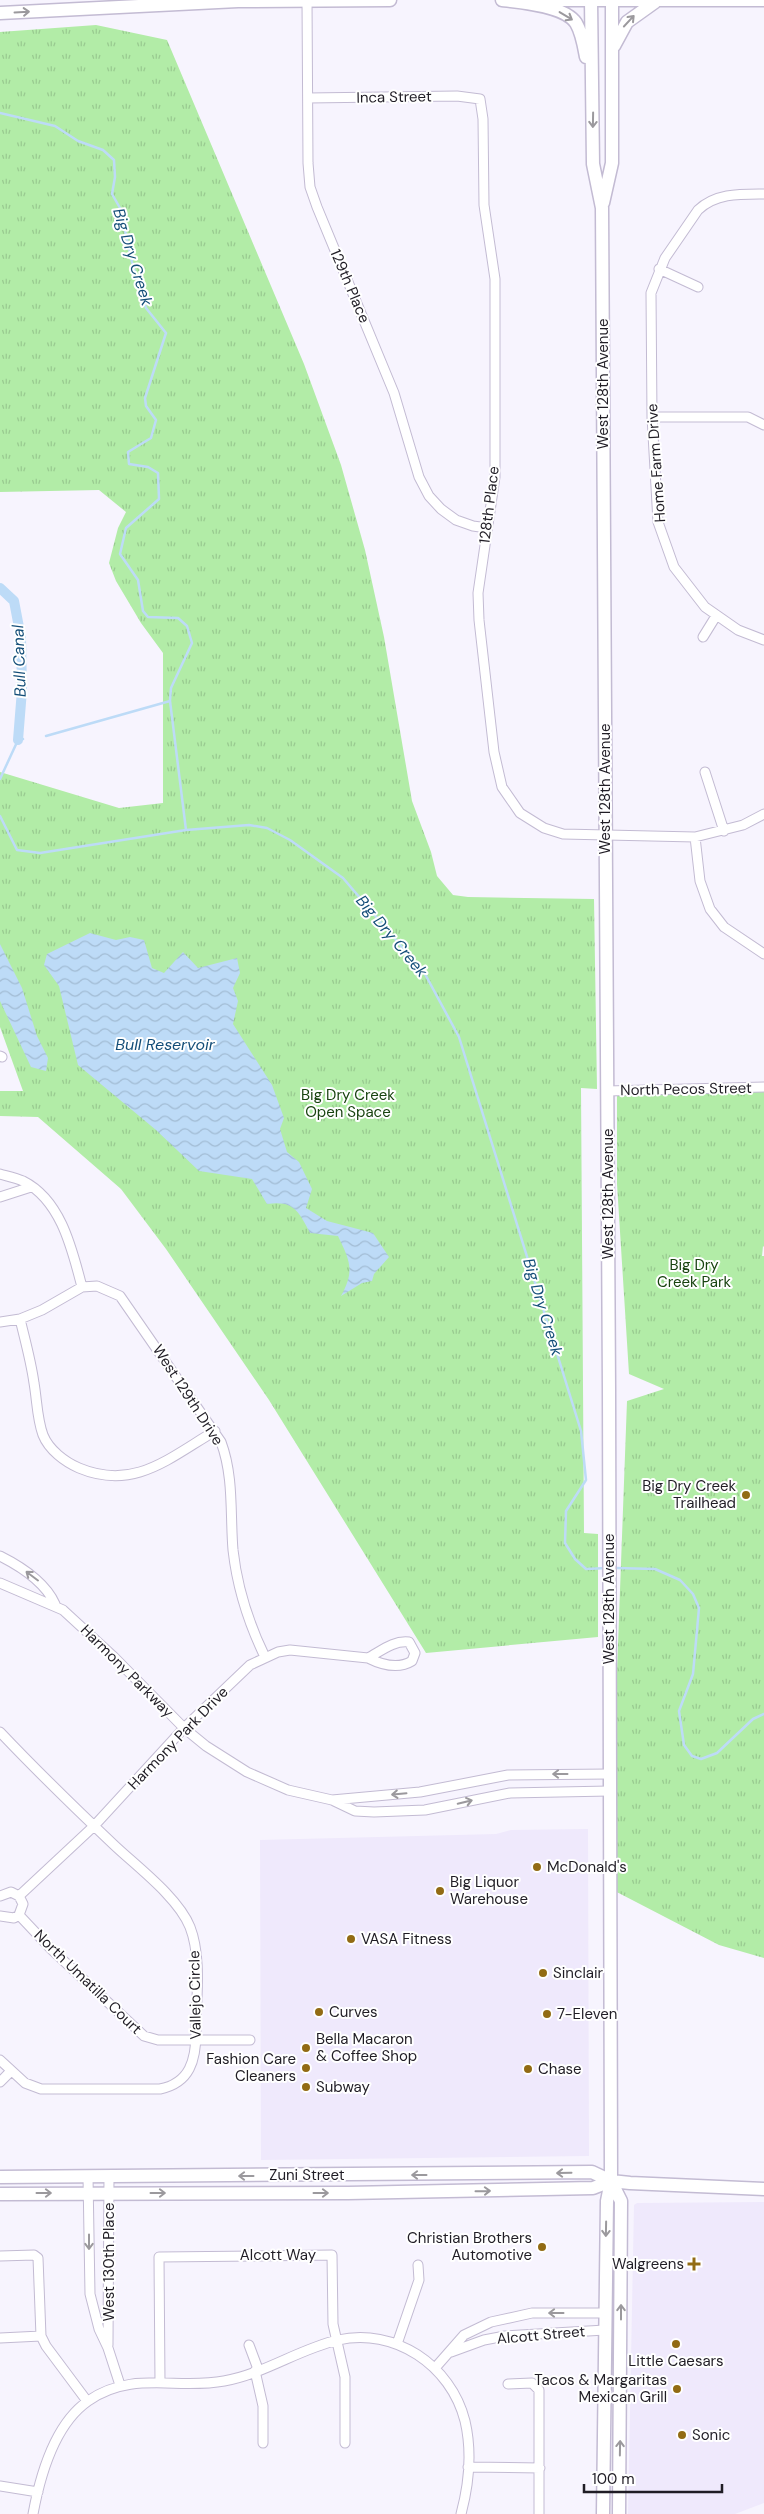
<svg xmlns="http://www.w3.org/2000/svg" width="764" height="2514" font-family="'DM Sans',sans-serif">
	<defs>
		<pattern id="park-tufts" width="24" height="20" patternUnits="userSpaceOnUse" patternTransform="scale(1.25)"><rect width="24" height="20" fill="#b2eca7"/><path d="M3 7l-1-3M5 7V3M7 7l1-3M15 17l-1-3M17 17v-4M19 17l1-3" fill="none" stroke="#99ca90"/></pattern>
		<pattern id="water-waves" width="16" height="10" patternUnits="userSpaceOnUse" patternTransform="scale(1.25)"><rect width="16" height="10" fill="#bddbf7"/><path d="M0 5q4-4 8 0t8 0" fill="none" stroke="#a2bcd4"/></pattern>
	</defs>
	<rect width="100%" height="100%" fill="#f7f4fe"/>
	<!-- built -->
	<path fill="#efe9fc" d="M588,1829L589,2156L261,2160L260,1840L496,1834L511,1830Z
		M764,2202V2503L735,2514H628L634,2205L637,2203Z"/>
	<!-- park -->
	<path fill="url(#park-tufts)" d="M96,25L167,40L304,364L341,465L365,550L384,637L412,801L431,852L437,876L453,895L468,897L594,899L597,1089L581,1088L584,1533L598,1534V1637L426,1653L269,1400L166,1249L121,1189L38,1117L0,1116V1091H23L0,1027V772L119,808L163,803V653L141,623L116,581L109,563L118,528L126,512L99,490L0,492V32Z
		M764,1088V1247L763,1246L762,1256H764V1958L719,1945L609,1888L627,1401L664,1389L629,1374L617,1184V1090Z"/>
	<!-- water -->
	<path fill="url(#water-waves)" d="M90,933L116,940L130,937L144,940L152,968L164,973L183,952L198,968L237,958L240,973L233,988L238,1001L233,1024L272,1085L284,1118L280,1129L287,1152L299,1162L312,1189L306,1208L327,1221L373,1233L389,1257L374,1274L372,1281L362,1283L341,1296C355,1271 350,1261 338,1236L310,1233C299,1211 293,1200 267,1204L252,1179L199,1171L156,1130L78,1065L59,986L44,965L47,954Z
		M0,944L22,988L37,1036L48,1058L46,1071L31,1067L0,1001Z"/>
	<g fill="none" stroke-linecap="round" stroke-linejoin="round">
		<!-- stream -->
		<path stroke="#bddbf7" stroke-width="2.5" d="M0,113L55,126L78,141L103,150L114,160L115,177L112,194L120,208L132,262L146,308L166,333L145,398L146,406L156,420L151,438L128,452L129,464L148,467L158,473L159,499L126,528L120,554L138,580L143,611L148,617L178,618L187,626L192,643L171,688L170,701L46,736
			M170,701L186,830
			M0,779L18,740L23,739
			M0,816L17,850L40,853L186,830L249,825L267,828L290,840L343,878L425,974L459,1037L581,1431L586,1480L566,1511L565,1543L575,1559L586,1569L607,1568
			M615,1568L655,1569L680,1580L693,1594L699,1608L693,1674L679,1711L684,1745L692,1756L701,1759L717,1753L753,1719L764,1714"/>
		<!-- canal -->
		<path stroke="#bddbf7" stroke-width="10" d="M0,588L14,601L21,638L22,690L18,740"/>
		<!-- street casing -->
		<g stroke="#c3bbd3" stroke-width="11">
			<path id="street" d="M307,0L308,163L310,187L317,207L394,393L419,477L429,496L441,509L456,520L473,526L487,528
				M308,98L457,96L480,99L483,119L484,205L495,279V477L478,593L479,620L494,752L502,787L520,813L544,828L563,834L695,837L743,825L764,814
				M764,194C740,194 716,193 698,210L665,258L651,293L652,417L658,522L674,567L705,607L738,630L764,640
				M659,269L698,287
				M652,417H748L764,425
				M703,637L716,616
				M705,772L724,831
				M695,837L700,881L710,909L724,927L764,954
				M0,1056L2,1057
				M607,1091L764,1087
				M0,1174C7,1176 16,1178 23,1181C61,1200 72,1249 82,1287
				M0,1197L31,1187
				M20,1319C25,1340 31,1361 34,1383C37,1400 37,1419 43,1435C49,1450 65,1462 79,1468C134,1491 169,1458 215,1431
				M0,1322L20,1319L42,1310L82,1287L97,1286L120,1296L221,1442C234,1477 230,1514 233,1550C237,1586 249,1624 265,1657
				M0,1556C22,1567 45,1582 55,1604
				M0,1583L63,1610L114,1657L184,1728L206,1746L247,1772L288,1790L332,1800L355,1811L374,1812L425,1810L510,1793L609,1791
				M0,1732C36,1770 74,1807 113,1844C136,1866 178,1897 190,1927C202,1958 196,1999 196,2032C196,2060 190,2083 160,2089H41L25,2083L0,2060
				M332,1800L420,1792L508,1775L609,1774
				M0,1896L11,1892L19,1896L23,1904L19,1915L14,1918L0,1916
				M19,1896L94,1826L184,1728L250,1665L278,1652L290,1650L368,1658C382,1665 399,1669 412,1661L415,1653L409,1642C394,1640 381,1651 368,1658
				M19,1915L51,1949L144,2036L158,2040H250
				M0,2082L11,2071
				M88,2177L90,2294L99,2329L108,2348L120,2385
				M0,2256L34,2255L38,2258L41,2336L46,2346L87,2401
				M0,2338L41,2336
				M397,2344L419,2280L418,2265
				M108,2345L109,2176
				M249,2345L258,2369
				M451,2352L484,2340L505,2336L605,2330
				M435,2368L464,2335L491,2322L532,2313H605
				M255,2371L263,2406V2443
				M160,2382L159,2257L332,2255L333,2324L345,2377V2443
				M508,2384L532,2383L539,2390V2514
				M468,2467L540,2468
				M0,2486L38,2492
				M33,2514C40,2476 55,2424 88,2401C132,2370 177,2390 224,2381C264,2374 299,2349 338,2340C394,2327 451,2365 465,2421C472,2451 469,2484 461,2514"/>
		</g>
		<!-- secondary casing -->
		<g stroke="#c3bbd3" stroke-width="15">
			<path id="secondary" d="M502,0C521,2 565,6 576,23C582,33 584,46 586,57
				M527,0H764
				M591,0L593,164L602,208L609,1390L611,2181L607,2201L603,2514
				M0,13L238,1L390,0
				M614,46L627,22L655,2
				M603,203L612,163V0
				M0,2177L592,2172L611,2181L630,2183L764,2189
				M611,2181L621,2201L619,2514
				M0,2194L348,2193L498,2190L593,2188L611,2181"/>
		</g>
		<!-- street -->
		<use href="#street" stroke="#fff" stroke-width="9"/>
		<!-- secondary -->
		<use href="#secondary" stroke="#fff" stroke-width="12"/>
	</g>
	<!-- one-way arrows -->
	<defs><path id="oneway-shaft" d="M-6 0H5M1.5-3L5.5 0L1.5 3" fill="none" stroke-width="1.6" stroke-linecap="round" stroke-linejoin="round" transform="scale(1.25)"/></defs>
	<g stroke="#9b999d">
		<use href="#oneway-shaft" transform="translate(22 12) rotate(-3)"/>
		<use href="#oneway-shaft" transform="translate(566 16) rotate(31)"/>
		<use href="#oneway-shaft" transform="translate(629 21) rotate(-47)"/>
		<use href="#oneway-shaft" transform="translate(593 120) rotate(91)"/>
		<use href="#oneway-shaft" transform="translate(32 1576) rotate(-143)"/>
		<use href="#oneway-shaft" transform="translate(560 1774) rotate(180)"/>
		<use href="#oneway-shaft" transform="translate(399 1794) rotate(175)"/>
		<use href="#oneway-shaft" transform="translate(465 1802) rotate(-13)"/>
		<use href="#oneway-shaft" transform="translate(564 2173) rotate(179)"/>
		<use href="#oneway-shaft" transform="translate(419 2175) rotate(180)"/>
		<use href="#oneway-shaft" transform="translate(246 2176) rotate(180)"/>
		<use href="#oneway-shaft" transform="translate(483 2191) rotate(-1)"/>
		<use href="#oneway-shaft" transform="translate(44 2193)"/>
		<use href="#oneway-shaft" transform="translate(158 2193)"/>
		<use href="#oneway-shaft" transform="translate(321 2193)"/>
		<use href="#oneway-shaft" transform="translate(606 2229) rotate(91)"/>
		<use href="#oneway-shaft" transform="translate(89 2242) rotate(90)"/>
		<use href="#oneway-shaft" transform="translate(621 2312) rotate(-90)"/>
		<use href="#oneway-shaft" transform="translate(556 2313) rotate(-180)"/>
		<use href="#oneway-shaft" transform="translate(620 2448) rotate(-89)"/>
	</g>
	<!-- markers -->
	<g fill="#926b14" stroke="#fff" stroke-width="2">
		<circle cx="746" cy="1495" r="5"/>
		<circle cx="537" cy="1867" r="5"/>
		<circle cx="440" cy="1891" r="5"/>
		<circle cx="351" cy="1939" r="5"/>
		<circle cx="543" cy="1973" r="5"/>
		<circle cx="319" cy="2012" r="5"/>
		<circle cx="547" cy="2014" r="5"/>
		<circle cx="306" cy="2048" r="5"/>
		<circle cx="306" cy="2068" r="5"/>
		<circle cx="528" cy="2069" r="5"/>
		<circle cx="306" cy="2087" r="5"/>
		<circle cx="542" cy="2247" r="5"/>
		<path d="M691.5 2256.5h5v5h5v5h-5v5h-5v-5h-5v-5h5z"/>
		<circle cx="676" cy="2344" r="5"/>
		<circle cx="677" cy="2389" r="5"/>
		<circle cx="682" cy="2435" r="5"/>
	</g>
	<g text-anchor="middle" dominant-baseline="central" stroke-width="4" stroke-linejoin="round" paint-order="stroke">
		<!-- street labels -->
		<g font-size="15" fill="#201d25" stroke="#fff">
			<text transform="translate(394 97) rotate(-1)">Inca Street</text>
			<text transform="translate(350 286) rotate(67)">129th Place</text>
			<text transform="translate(603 384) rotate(-90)">West 128th Avenue</text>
			<text transform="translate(656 463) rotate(-94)">Home Farm Drive</text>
			<text transform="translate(489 505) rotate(-83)">128th Place</text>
			<text transform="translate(605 789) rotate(-90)">West 128th Avenue</text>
			<text transform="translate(686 1089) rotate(-1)">North Pecos Street</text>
			<text transform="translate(608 1194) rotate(-90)">West 128th Avenue</text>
			<text transform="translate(188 1395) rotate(57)">West 129th Drive</text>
			<text transform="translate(609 1599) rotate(-90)">West 128th Avenue</text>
			<text transform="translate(127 1671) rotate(45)">Harmony Parkway</text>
			<text transform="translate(178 1738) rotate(-46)">Harmony Park Drive</text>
			<text transform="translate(88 1982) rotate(44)">North Umatilla Court</text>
			<text transform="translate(195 1995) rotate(-91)">Vallejo Circle</text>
			<text x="307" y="2175">Zuni Street</text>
			<text x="278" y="2255">Alcott Way</text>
			<text transform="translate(109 2262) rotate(-90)">West 130th Place</text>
			<text transform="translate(541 2335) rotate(-5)">Alcott Street</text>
		</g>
		<!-- park labels -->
		<g font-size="15" fill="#18430f" stroke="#fff">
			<text x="348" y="1095">Big Dry Creek<tspan x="348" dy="17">Open Space</tspan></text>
			<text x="694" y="1265">Big Dry<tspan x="694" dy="17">Creek Park</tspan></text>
		</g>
		<!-- poi labels -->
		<g font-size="15" fill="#201d25" stroke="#fff" text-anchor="start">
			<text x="736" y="1486" text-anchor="end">Big Dry Creek<tspan x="736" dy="17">Trailhead</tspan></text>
			<text x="547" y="1867">McDonald's</text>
			<text x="450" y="1882">Big Liquor<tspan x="450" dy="17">Warehouse</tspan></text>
			<text x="361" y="1939">VASA Fitness</text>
			<text x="553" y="1973">Sinclair</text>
			<text x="329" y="2012">Curves</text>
			<text x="557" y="2014">7-Eleven</text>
			<text x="316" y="2039">Bella Macaron<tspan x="316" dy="17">&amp; Coffee Shop</tspan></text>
			<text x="296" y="2059" text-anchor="end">Fashion Care<tspan x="296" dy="17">Cleaners</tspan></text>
			<text x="538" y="2069">Chase</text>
			<text x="316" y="2087">Subway</text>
			<text x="532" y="2238" text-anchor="end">Christian Brothers<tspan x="532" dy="17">Automotive</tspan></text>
			<text x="684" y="2264" text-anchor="end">Walgreens</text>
			<text x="676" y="2361" text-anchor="middle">Little Caesars</text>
			<text x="667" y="2380" text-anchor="end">Tacos &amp; Margaritas<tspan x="667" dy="17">Mexican Grill</tspan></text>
			<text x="692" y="2435">Sonic</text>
		</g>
		<!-- water labels -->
		<g font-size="16" font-style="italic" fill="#134d78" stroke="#fff">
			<text transform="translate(133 257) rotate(73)">Big Dry Creek</text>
			<text transform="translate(19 661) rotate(-92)">Bull Canal</text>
			<text transform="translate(392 936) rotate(50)">Big Dry Creek</text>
			<text x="165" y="1044">Bull Reservoir</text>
			<text transform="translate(543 1307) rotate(73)">Big Dry Creek</text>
		</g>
	</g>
	<!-- scale -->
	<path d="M584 2484v8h138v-8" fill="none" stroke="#201d25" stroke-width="2.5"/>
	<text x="592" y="2484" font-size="15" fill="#201d25" stroke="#ffffff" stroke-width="4" paint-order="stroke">100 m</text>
</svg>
